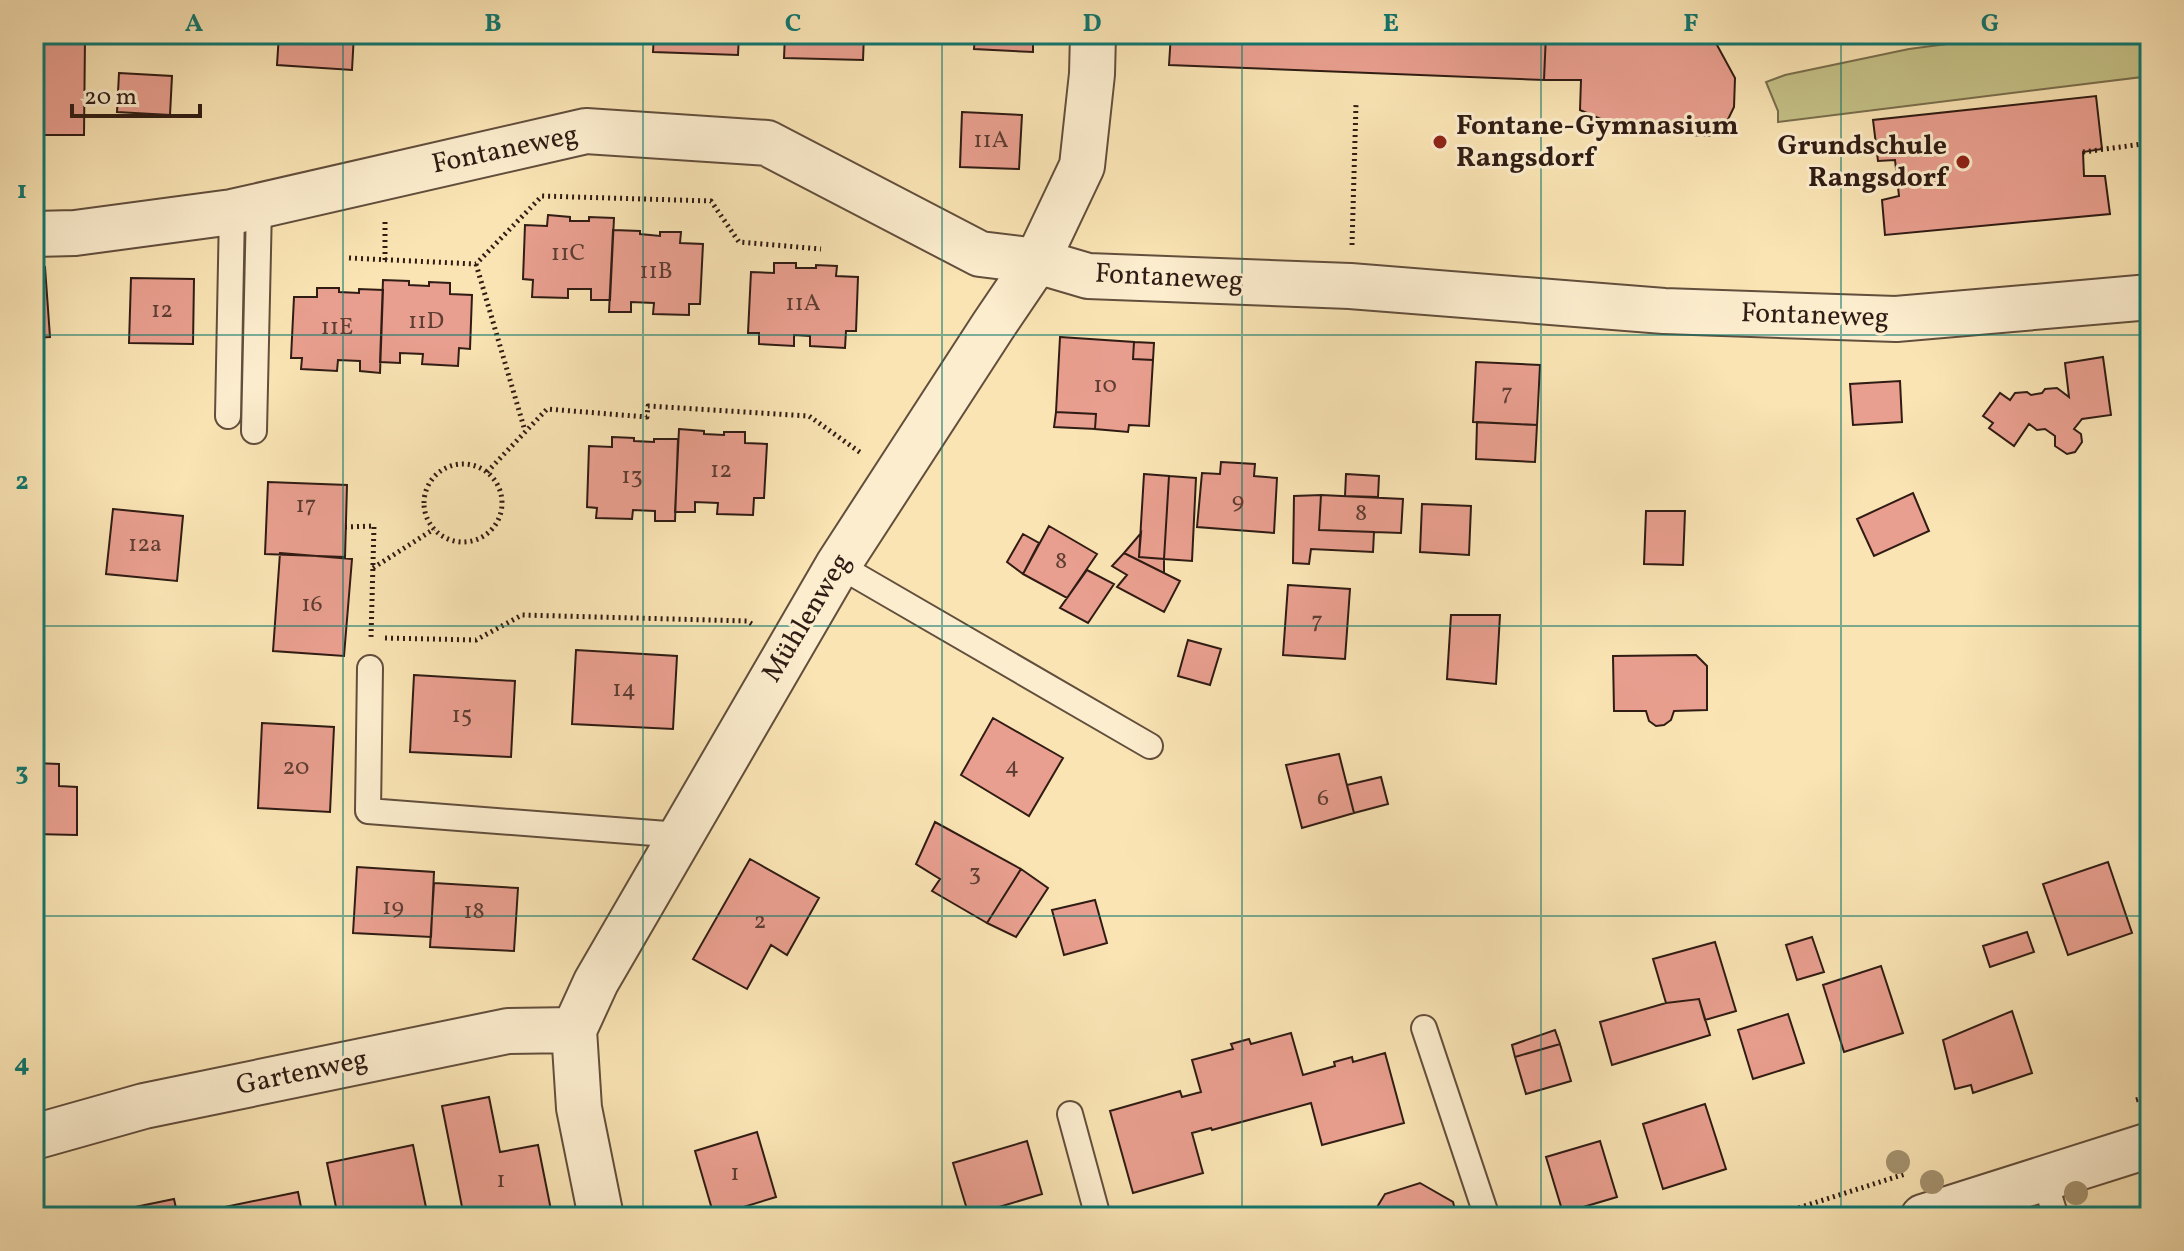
<svg xmlns="http://www.w3.org/2000/svg" width="2184" height="1251" font-family="Vollkorn,serif">
	<rect width="100%" height="100%" fill="#fae4b4"/>
	<filter id="stains"><feTurbulence type="fractalNoise" baseFrequency=".0025" numOctaves="4"/><feColorMatrix values="0 0 0 0 .2 0 0 0 0 .09 0 0 0 0 .02 0 0 0 .5 -.17"/></filter>
	<radialGradient id="worn" r=".72"><stop offset=".6" stop-color="#630" stop-opacity="0"/><stop offset="1" stop-color="#630" stop-opacity=".3"/></radialGradient>
	<!-- green -->
	<path fill="#c5c288" stroke="#7a6f4e" stroke-width="2" d="M2023,34H2150V76L1778,122V111L1766,82L1785,75L1909,49Z"/>
	<!-- building -->
	<path fill="#e99f8f" stroke="#301c14" stroke-width="2" d="M279,34H354L352,70L277,65Z
		M470,34H519V42L470,40Z
		M654,34H739L738,55L653,52Z
		M785,34H864L863,60L784,58Z
		M975,34H1033V52L974,49Z
		M1171,34H1546L1544,80L1169,65Z
		M1546,34H1711L1735,78L1734,107L1720,136L1683,135L1619,127L1580,110L1581,80H1544Z
		M34,37L85,38L84,135H34Z
		M119,73L172,76L170,115L117,112Z
		M2096,96L2102,149L2083,152L2084,176H2105L2110,214L1885,235L1882,200L1899,196L1895,160L1878,161L1873,120Z
		M962,112L1022,115L1019,169L960,167Z
		M548,215L570,217V221H589V217L614,218L610,300H591V289H568V298L532,297L533,280L523,279L525,225L547,226Z
		M613,230L640,231V234L660,236V232H681L680,243L703,244L700,304H689V315L653,314L654,303L631,302V312H609Z
		M774,263H796V268H816V265L837,266L836,276L858,277L856,331H846L845,348L810,346V336L794,335V346L759,344V333H748L751,272L774,273Z
		M45,267L50,337L34,338V268Z
		M131,278L194,279L193,344L129,343Z
		M383,280L409,281V285L429,286V282L450,283V294L472,295L470,349L459,348L458,366L422,364L423,354L400,353V363L380,362Z
		M317,288H339V292L359,293V289L383,290L380,373L360,371V361L338,360L337,371L301,369L302,358H291L294,297H317Z
		M1060,337L1134,342L1133,359L1153,360L1149,426L1129,425L1128,432L1095,429L1096,414L1056,412Z
		M1134,342L1154,343L1153,360L1133,359Z
		M2103,357L2111,415L2082,419L2074,429L2081,434L2082,442L2075,452L2067,454L2055,446V436L2045,429L2037,430L2029,424L2014,446L1989,428L1993,423L1983,416L2000,393L2010,400L2015,393L2027,392L2031,395L2042,393L2045,389L2057,388L2069,397L2065,363Z
		M1476,362L1540,365L1537,425L1473,422Z
		M1900,381L1902,422L1853,425L1850,384Z
		M1056,412L1096,414L1095,429L1054,427Z
		M1477,422L1537,425L1535,462L1476,459Z
		M2150,422V458L2142,424Z
		M679,429L704,431V434L724,435V432H745V443L767,444L764,498H754L753,515L717,514L718,503L695,502V512H675Z
		M612,437L634,438V441L654,442V439H678L675,521H655V511L633,510L632,519L596,518L597,508L587,507L589,446L612,447Z
		M1221,462L1255,464L1254,476L1277,478L1274,533L1197,527L1202,473L1220,474Z
		M1144,474L1169,476L1164,559L1139,557Z
		M1346,474L1379,476L1378,497L1345,496Z
		M1169,476L1196,478L1192,561L1164,559Z
		M268,482L347,485L345,557L265,554Z
		M1913,493L1929,531L1874,556L1857,519Z
		M1321,495L1403,499L1401,533L1319,530Z
		M1321,495L1319,530L1374,532L1373,552L1311,549L1309,564L1293,563L1294,496Z
		M1422,504L1471,506L1469,555L1420,552Z
		M113,509L183,516L177,581L106,574Z
		M1646,511H1685L1683,565L1644,564Z
		M1049,526L1097,554L1067,598L1023,574Z
		M1141,533L1139,557L1164,559V573L1124,553Z
		M1023,534L1039,543L1023,574L1007,562Z
		M280,553L352,559L344,656L273,651Z
		M1124,553L1180,581L1164,612L1117,587L1127,575L1112,566Z
		M1087,570L1114,584L1088,623L1060,608Z
		M1288,585L1350,589L1345,659L1283,655Z
		M1451,615H1500L1496,684L1447,679Z
		M1188,640L1221,649L1210,685L1178,676Z
		M576,650L677,656L673,729L572,724Z
		M1696,655L1707,666V710L1674,711L1671,720L1664,725L1656,726L1649,721L1646,711H1614L1613,656Z
		M414,675L515,681L511,757L410,752Z
		M993,718L1063,758L1029,816L961,775Z
		M262,723L334,727L330,812L258,808Z
		M1339,754L1354,813L1302,828L1286,765Z
		M34,763L59,764V786L77,787V835L34,834Z
		M1381,777L1388,804L1354,813L1347,785Z
		M2150,791V828L2140,794Z
		M935,822L1021,869L987,923L932,891L940,879L916,864Z
		M750,859L819,898L787,955L771,945L747,989L693,959Z
		M2108,862L2132,933L2068,955L2043,884Z
		M357,867L434,872L431,937L353,933Z
		M1021,869L1048,888L1016,937L987,923Z
		M434,883L518,888L514,951L430,947Z
		M1095,900L1107,943L1064,955L1052,910Z
		M2027,932L2034,952L1990,967L1983,946Z
		M1812,937L1824,972L1797,980L1786,945Z
		M1715,942L1736,1011L1705,1020L1699,999L1666,1003L1653,959Z
		M1881,966L1903,1033L1844,1052L1823,985Z
		M1699,999L1710,1035L1612,1065L1600,1022L1666,1003Z
		M2012,1011L2032,1073L1973,1093L1971,1085L1955,1089L1943,1040Z
		M1788,1014L1804,1063L1753,1079L1738,1030Z
		M1555,1030L1560,1044L1515,1057L1512,1045Z
		M1291,1033L1303,1075L1335,1066L1334,1062L1352,1057L1353,1062L1385,1053L1404,1123L1322,1145L1311,1103L1212,1130L1211,1128L1192,1133L1203,1173L1133,1193L1110,1111L1180,1091L1182,1097L1201,1092L1192,1060L1233,1049L1231,1044L1249,1039L1251,1044Z
		M1560,1044L1571,1081L1526,1094L1515,1057Z
		M489,1097L500,1152L538,1145L551,1210L515,1217H464L442,1106Z
		M1705,1104L1726,1169L1663,1189L1643,1124Z
		M757,1132L776,1197L714,1216L695,1151Z
		M1027,1141L1042,1194L969,1216L953,1163Z
		M1600,1141L1617,1197L1563,1213L1546,1157Z
		M413,1145L428,1217H338L327,1163Z
		M1420,1183L1453,1202L1457,1217H1371L1385,1194Z
		M298,1192L303,1217H216L215,1209Z
		M174,1199L178,1217H91V1216Z"/>
	<g fill="none" stroke-linecap="round" stroke-linejoin="round">
		<!-- lane casing -->
		<g stroke="#624e3c" stroke-width="28">
			<path id="lane" d="M228,416L232,212
				M254,431L259,207
				M838,565L1150,746
				M370,668L368,811L680,835
				M1424,1028L1487,1217
				M1070,1114L1098,1217
				M2044,1179L2056,1217"/>
		</g>
		<!-- street casing -->
		<g stroke="#624e3c" stroke-width="48">
			<path id="street" d="M34,234L75,233L232,212L586,131L767,143L980,254L1037,261L1088,276L1350,286L1664,311L1896,319L2150,297
				M34,1137L144,1106L508,1031L574,1030
				M601,1217L579,1108L574,1030L596,982L838,565L993,326L1037,261L1082,166L1092,74L1093,34
				M1923,1217L2150,1145"/>
		</g>
		<!-- path -->
		<path stroke="#301c14" stroke-width="5" stroke-dasharray="2 4" stroke-linecap="butt" d="M2083,152L2150,143
			M1352,245L1356,104
			M349,258L476,264L542,196L711,201L739,242L821,249
			M385,260V221
			M476,264L525,431
			M424 503a39 39 0 1 1 78 0a39 39 0 1 1-78 0Z
			M487,472L547,409L647,417L648,406L809,416L861,453
			M345,527L374,526L371,637
			M373,568L434,529
			M385,638L476,640L522,615L747,621L755,626
			M2136,1100L2150,1096
			M1770,1217L1905,1174"/>
		<!-- lane -->
		<use href="#lane" stroke="#fcedce" stroke-width="24"/>
		<!-- street -->
		<use href="#street" stroke="#fcedce" stroke-width="44"/>
	</g>
	<!-- trees -->
	<g fill="#a4926f">
		<circle cx="1898" cy="1162" r="12"/>
		<circle cx="1932" cy="1182" r="12"/>
		<circle cx="2076" cy="1193" r="12"/>
	</g>
	<!-- grid -->
	<path fill="none" stroke="#0f766e" stroke-width="2" stroke-opacity="0.55" d="M343,34V1217M643,34V1217M942,34V1217M1242,34V1217M1541,34V1217M1841,34V1217M34,335H2150M34,626H2150M34,916H2150"/>
	<!-- markers -->
	<g fill="#8f2418" stroke="#fcedce" stroke-width="3">
		<circle cx="1440" cy="142" r="8"/>
		<circle cx="1963" cy="162" r="8"/>
	</g>
	<g text-anchor="middle" dominant-baseline="central" stroke-width="6" stroke-linejoin="round" paint-order="stroke">
		<!-- number labels -->
		<g font-size="24" fill="#5e3d33">
			<text x="991" y="141">11A</text>
			<text x="568" y="254">11C</text>
			<text x="656" y="272">11B</text>
			<text x="803" y="304">11A</text>
			<text x="162" y="311">12</text>
			<text x="426" y="322">11D</text>
			<text x="337" y="328">11E</text>
			<text x="1105" y="386">10</text>
			<text x="1507" y="394">7</text>
			<text x="721" y="471">12</text>
			<text x="632" y="477">13</text>
			<text x="1238" y="502">9</text>
			<text x="306" y="506">17</text>
			<text x="1361" y="514">8</text>
			<text x="145" y="545">12a</text>
			<text x="1061" y="562">8</text>
			<text x="312" y="605">16</text>
			<text x="1317" y="622">7</text>
			<text x="624" y="690">14</text>
			<text x="462" y="716">15</text>
			<text x="1012" y="767">4</text>
			<text x="296" y="768">20</text>
			<text x="1323" y="799">6</text>
			<text x="975" y="874">3</text>
			<text x="393" y="908">19</text>
			<text x="474" y="912">18</text>
			<text x="760" y="922">2</text>
			<text x="735" y="1174">1</text>
			<text x="501" y="1181">1</text>
		</g>
		<!-- poi labels -->
		<g font-size="28" font-weight="bold" fill="#301c14" stroke="#fcedce" text-anchor="start">
			<text x="1456" y="126">Fontane-Gymnasium<tspan x="1456" dy="32">Rangsdorf</tspan></text>
			<text x="1947" y="146" text-anchor="end">Grundschule<tspan x="1947" dy="32">Rangsdorf</tspan></text>
		</g>
		<!-- street labels -->
		<g font-size="28" fill="#301c14" stroke="#fcedce">
			<text transform="translate(505 150) rotate(-12)">Fontaneweg</text>
			<text transform="translate(1169 278) rotate(3)">Fontaneweg</text>
			<text transform="translate(1815 316) rotate(2)">Fontaneweg</text>
			<text transform="translate(807 618) rotate(-59)">Mühlenweg</text>
			<text transform="translate(302 1073) rotate(-12)">Gartenweg</text>
		</g>
	</g>
	<!-- margin -->
	<rect width="2184" height="1251" fill="none" stroke="#fae4b4" stroke-width="88"/>
	<!-- scale -->
	<path d="M72 104v12h128v-12" fill="none" stroke="#301c14" stroke-width="4"/>
	<text x="84" y="104" font-size="24" fill="#301c14" stroke="#fcedce" stroke-width="6" paint-order="stroke">20 m</text>
	<rect x="44" y="44" width="2096" height="1163" fill="none" stroke="#0f766e" stroke-width="3"/>
	<g font-size="26" text-anchor="middle" font-weight="bold" fill="#0f766e">
		<text x="194" y="31">A</text>
		<text x="493" y="31">B</text>
		<text x="793" y="31">C</text>
		<text x="1092" y="31">D</text>
		<text x="1391" y="31">E</text>
		<text x="1691" y="31">F</text>
		<text x="1990" y="31">G</text>
		<text x="22" y="198">1</text>
		<text x="22" y="489">2</text>
		<text x="22" y="780">3</text>
		<text x="22" y="1071">4</text>
	</g>
	<rect width="100%" height="100%" filter="url(#stains)"/>
	<rect width="100%" height="100%" fill="url(#worn)"/>
</svg>
